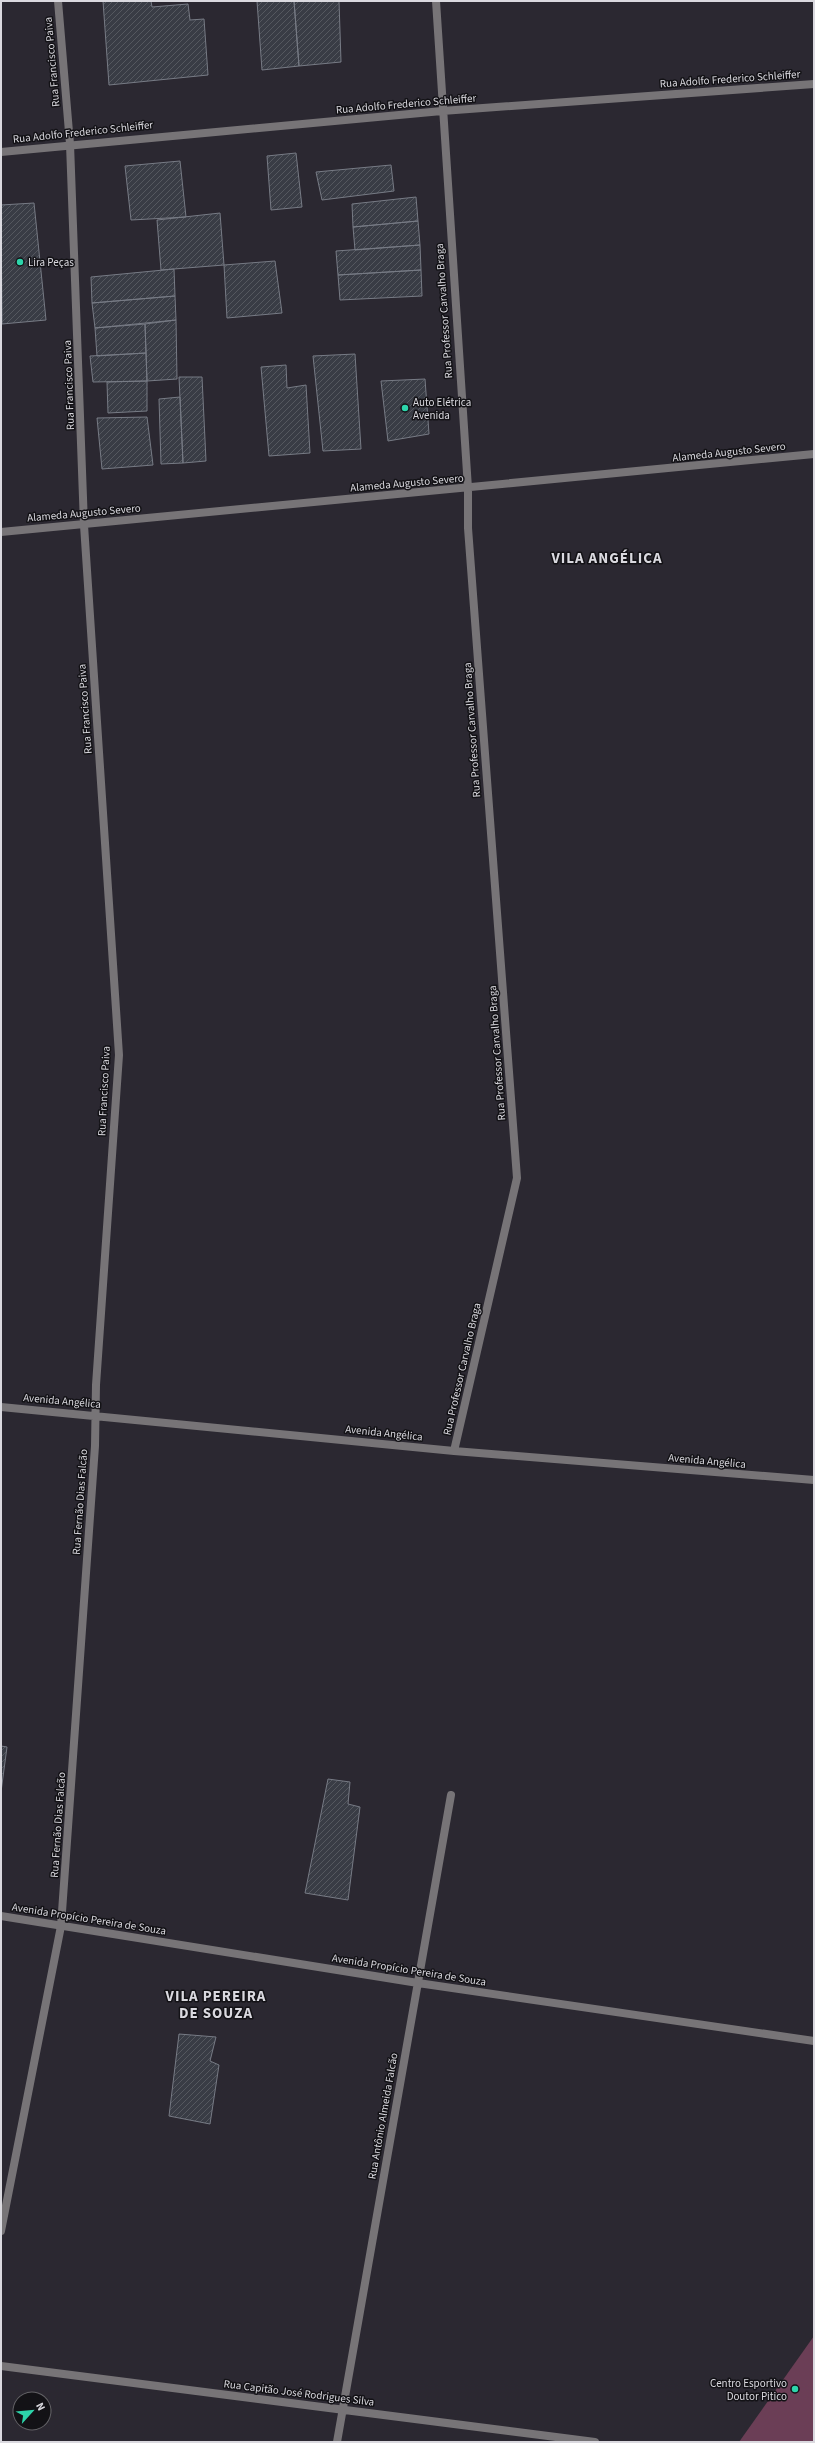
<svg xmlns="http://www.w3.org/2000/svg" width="815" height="2443" font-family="'Source Sans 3',sans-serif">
	<defs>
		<pattern id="building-hatch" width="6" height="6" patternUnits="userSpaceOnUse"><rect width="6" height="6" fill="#393c45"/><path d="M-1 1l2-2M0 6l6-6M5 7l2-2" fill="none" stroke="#55585f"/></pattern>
	</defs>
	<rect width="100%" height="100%" fill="#2b2831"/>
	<!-- garden -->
	<path fill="#6b3e56" d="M814,2336V2442H739Z"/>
	<!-- building -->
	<path fill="url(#building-hatch)" stroke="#777b85" d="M103,1H151L152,7L188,4L190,20L204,19L208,75L109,85Z
		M257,1H294L299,66L262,70Z
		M294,1H339L341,62L299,66Z
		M296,153L302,207L271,210L267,156Z
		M180,161L186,217L131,220L125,166Z
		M391,165L394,191L322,200L316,172Z
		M416,197L418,221L353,227L352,204Z
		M34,203L46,320L2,324L1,205Z
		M220,213L224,265L161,270L157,220Z
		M418,221L420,245L355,250L353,227Z
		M420,245L421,270L338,275L336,251Z
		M275,261L282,313L227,318L224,265Z
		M174,269L175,296L92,303L91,277Z
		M421,270L422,296L340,300L338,275Z
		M175,296L176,320L95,328L92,303Z
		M176,320L177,379L147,381L145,324Z
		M145,324L146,353L97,356L95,328Z
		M146,353L147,381L93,382L90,356Z
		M355,354L361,449L323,451L313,356Z
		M286,365L287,388L306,385L310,453L269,456L261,367Z
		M179,377H202L206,461L183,463Z
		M425,379L429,434L388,441L381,381Z
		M147,381V411L108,413L107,382Z
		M180,397L183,463L161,464L159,399Z
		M147,417L153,465L102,469L97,418Z
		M1,1746L7,1747L1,1792Z
		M328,1779L350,1782L348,1804L360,1807L348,1900L305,1893Z
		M179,2034L216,2037L210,2061L219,2065L210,2124L169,2116Z"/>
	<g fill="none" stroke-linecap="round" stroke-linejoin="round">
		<!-- street -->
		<path stroke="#777477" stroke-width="8" d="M436,1L468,488V528L517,1178L454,1451
			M1,152L442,111L814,84
			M1,532L814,454
			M1,1407L454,1451L814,1480
			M1,1916L418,1983L814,2041
			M1,2231L61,1926L95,1446L96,1385L119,1055L84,525L70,144L58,1
			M1,2366L595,2442
			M337,2442L451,1795"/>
	</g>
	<!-- markers -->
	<g fill="#2dd5ab" stroke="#131216" stroke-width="1.5">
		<circle cx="20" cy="262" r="4"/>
		<circle cx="405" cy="408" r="4"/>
		<circle cx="795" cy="2389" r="4"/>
	</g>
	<g text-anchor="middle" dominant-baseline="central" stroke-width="3" stroke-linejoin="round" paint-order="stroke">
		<!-- street labels -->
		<g font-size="11" fill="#dad9df" stroke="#131216">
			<text transform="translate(52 62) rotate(-95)">Rua Francisco Paiva</text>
			<text transform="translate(730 79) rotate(-4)">Rua Adolfo Frederico Schleiffer</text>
			<text transform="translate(406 104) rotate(-5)">Rua Adolfo Frederico Schleiffer</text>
			<text transform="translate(83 132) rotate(-6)">Rua Adolfo Frederico Schleiffer</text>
			<text transform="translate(444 311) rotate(-94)">Rua Professor Carvalho Braga</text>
			<text transform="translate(69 385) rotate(-92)">Rua Francisco Paiva</text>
			<text transform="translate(729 452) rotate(-6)">Alameda Augusto Severo</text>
			<text transform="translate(407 483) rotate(-5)">Alameda Augusto Severo</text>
			<text transform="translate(84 513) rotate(-5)">Alameda Augusto Severo</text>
			<text transform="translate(85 709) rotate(-94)">Rua Francisco Paiva</text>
			<text transform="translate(472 730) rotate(-94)">Rua Professor Carvalho Braga</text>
			<text transform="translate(497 1053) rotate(-94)">Rua Professor Carvalho Braga</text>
			<text transform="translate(104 1091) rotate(-87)">Rua Francisco Paiva</text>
			<text transform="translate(462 1369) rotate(-77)">Rua Professor Carvalho Braga</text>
			<text transform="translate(62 1401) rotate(5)">Avenida Angélica</text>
			<text transform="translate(384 1433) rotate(6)">Avenida Angélica</text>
			<text transform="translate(707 1461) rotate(5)">Avenida Angélica</text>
			<text transform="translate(80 1502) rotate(-86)">Rua Fernão Dias Falcão</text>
			<text transform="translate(58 1825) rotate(-86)">Rua Fernão Dias Falcão</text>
			<text transform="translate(89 1919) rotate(9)">Avenida Propício Pereira de Souza</text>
			<text transform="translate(409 1970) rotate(9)">Avenida Propício Pereira de Souza</text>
			<text transform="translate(383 2116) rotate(-80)">Rua Antônio Almeida Falcão</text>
			<text transform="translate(299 2393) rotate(7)">Rua Capitão José Rodrigues Silva</text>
		</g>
		<!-- poi labels -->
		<g font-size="11" fill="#dad9df" stroke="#131216" text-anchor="start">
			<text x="28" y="262">Lira Peças</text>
			<text x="413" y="402">Auto Elétrica<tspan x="413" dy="13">Avenida</tspan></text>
			<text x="787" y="2383" text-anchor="end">Centro Esportivo<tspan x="787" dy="13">Doutor Pitico</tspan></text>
		</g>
		<!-- district labels -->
		<g font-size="15" font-weight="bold" letter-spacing="1" fill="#dad9df" stroke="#131216">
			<text x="607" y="558">VILA ANGÉLICA</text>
			<text x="216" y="1996">VILA PEREIRA<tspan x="216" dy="17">DE SOUZA</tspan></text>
		</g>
	</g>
	<!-- border -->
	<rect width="815" height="2443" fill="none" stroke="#dad9df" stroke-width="4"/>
	<!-- north arrow -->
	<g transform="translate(32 2411) rotate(63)"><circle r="19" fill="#131216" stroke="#636266"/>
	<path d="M0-3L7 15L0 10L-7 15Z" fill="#2dd5ab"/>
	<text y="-6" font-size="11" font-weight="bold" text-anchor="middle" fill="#dad9df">N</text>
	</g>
</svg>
